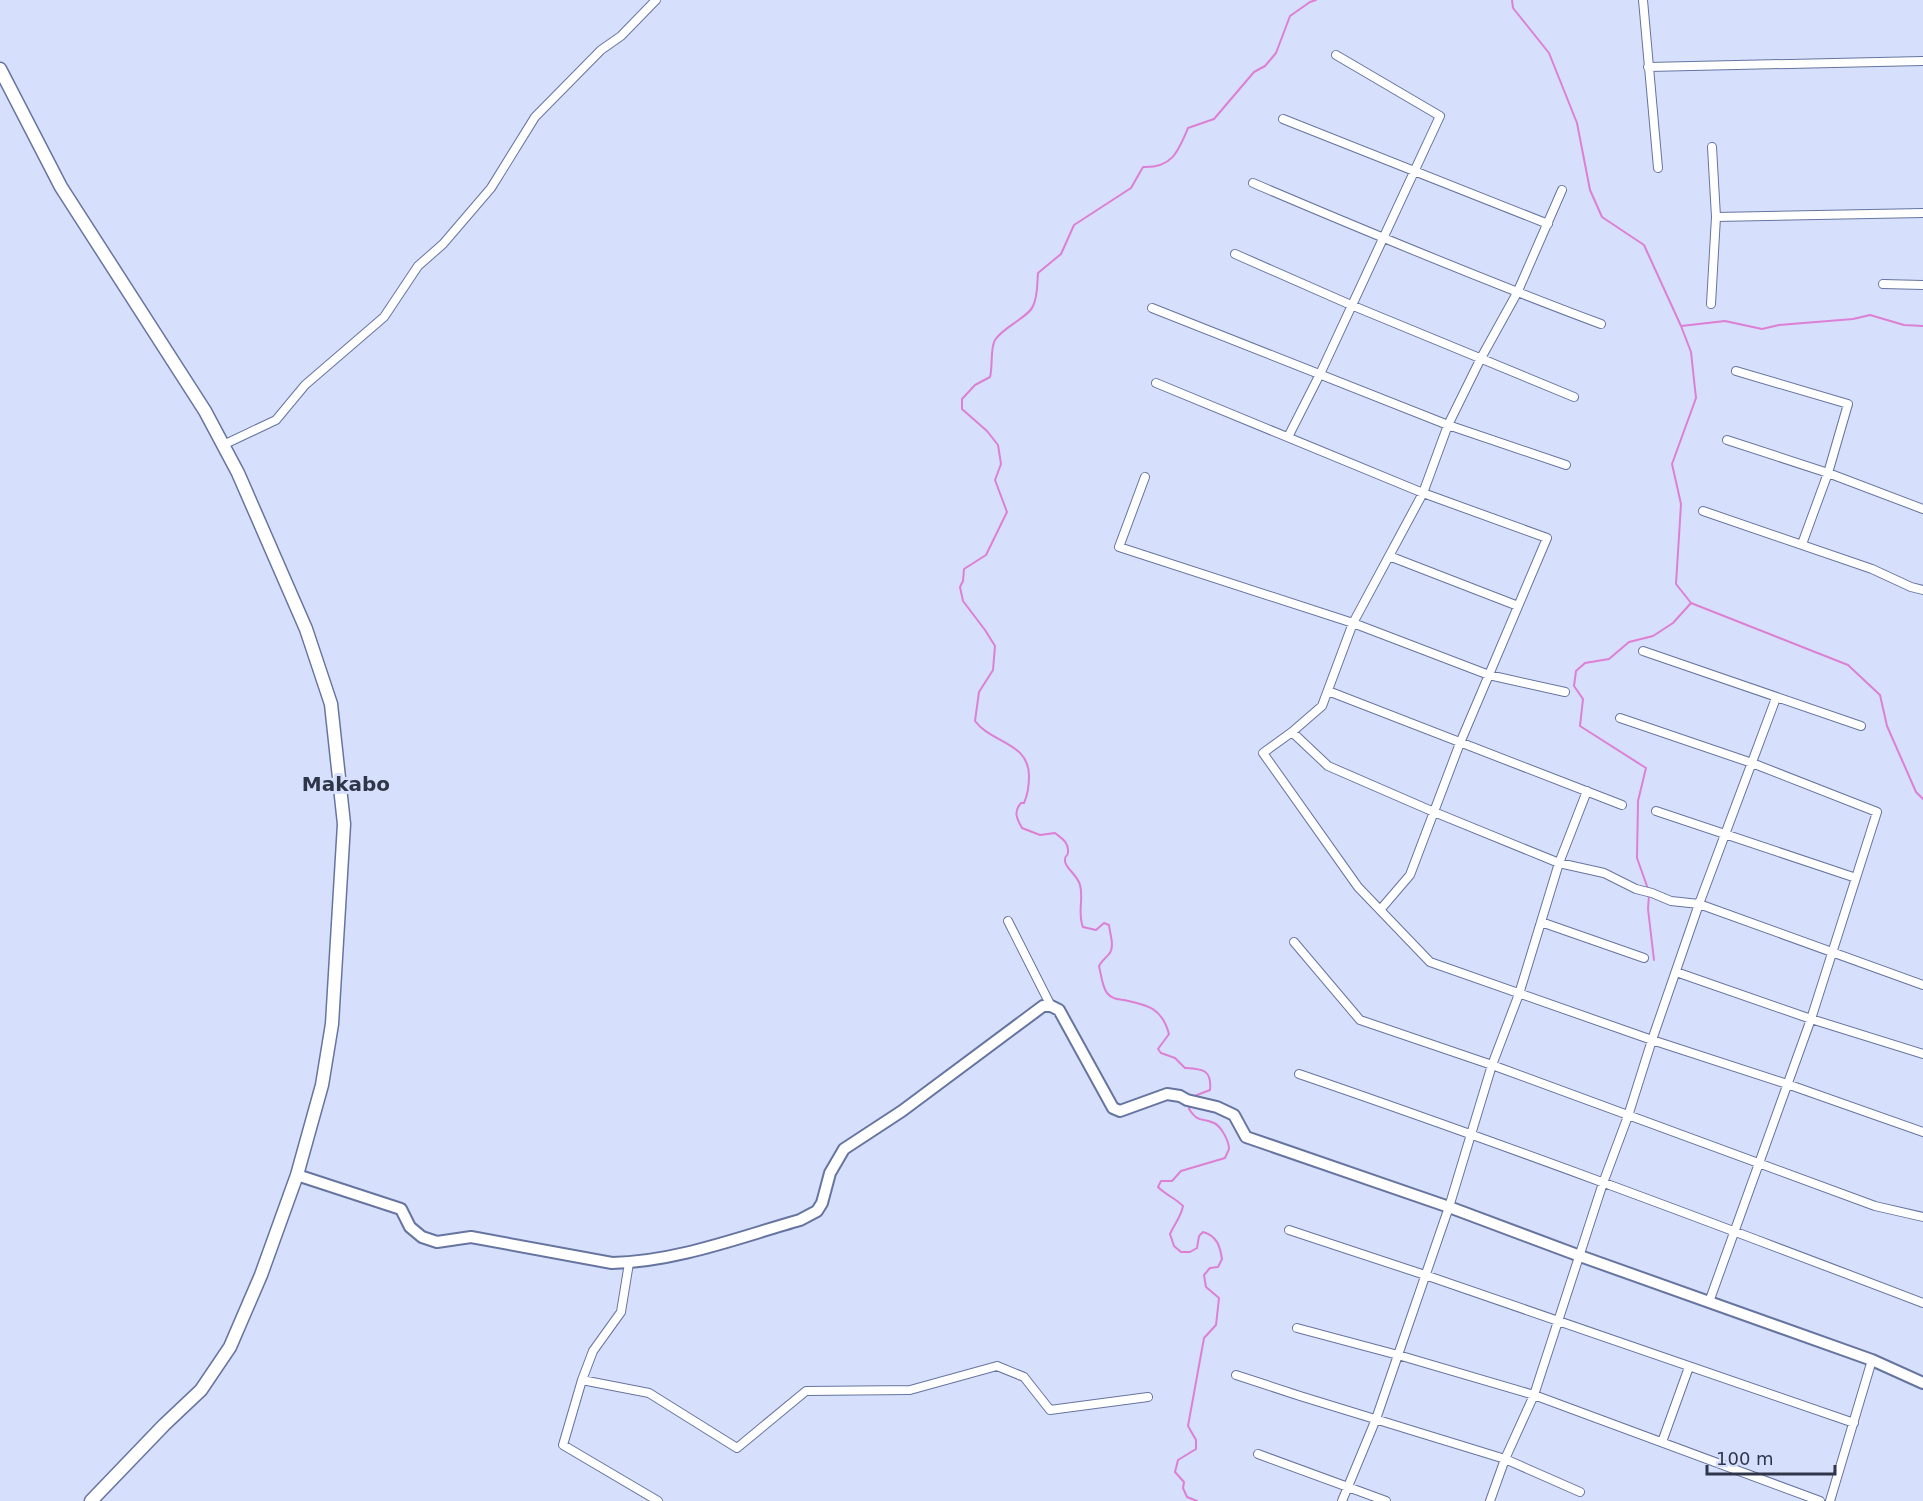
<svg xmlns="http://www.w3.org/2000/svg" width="1923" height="1501" font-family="'DejaVu Sans',sans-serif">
	<rect width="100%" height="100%" fill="#d6e0fd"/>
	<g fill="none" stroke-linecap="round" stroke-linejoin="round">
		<!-- stream -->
		<path stroke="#dd7fd4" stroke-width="2" d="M1512,0L1513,8L1549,53L1577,123L1590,190L1602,217L1644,245L1681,326L1691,352L1696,398L1672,464L1681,504L1676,584L1691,603L1848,665L1880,695L1887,726L1916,792L1923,799
			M1681,326L1725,321L1762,329L1779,325L1853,319L1870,315L1904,325L1923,326
			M1648,889L1637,858L1638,801L1646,768L1580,726L1583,699L1574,686L1576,671L1585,663L1609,659L1629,642L1653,636L1673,623L1691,603
			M1649,895L1648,909L1654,960
			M1192,1097L1210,1090C1212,1069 1202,1069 1185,1068L1175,1058L1161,1053L1158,1049L1169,1034C1162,1008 1148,1005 1124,1000C1117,999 1112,999 1107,993C1102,986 1101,974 1099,966C1102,960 1105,959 1109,954C1115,947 1110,934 1109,925L1104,923L1096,930L1083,927C1077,913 1084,899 1080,885C1077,874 1065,868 1065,861C1065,852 1067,860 1068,852C1069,842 1061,838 1055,833L1040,835L1022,828C1017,819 1013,812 1021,803H1024C1028,794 1029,786 1029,776C1029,742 991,743 975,721L979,692L993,670L995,646L985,630L963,601L960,587L963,581L964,569L986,555L1007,512L995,480L1001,464L998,445L987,431L962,409V399L975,385L990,377C993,366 990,348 995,340C1004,326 1028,318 1033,306C1038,296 1037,284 1038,273L1061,254L1074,225L1131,188L1143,167C1172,168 1178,152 1188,128L1214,119L1254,72L1265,66L1276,53L1290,16L1310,2L1316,0
			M1190,1105L1189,1109C1199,1124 1202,1117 1214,1123C1221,1126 1229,1141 1229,1149C1228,1152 1226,1155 1225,1158L1181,1171L1172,1181H1161L1158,1187C1166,1195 1175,1198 1183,1206C1181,1217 1175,1223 1170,1234L1174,1246L1181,1252H1190L1197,1248L1199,1236L1203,1232C1217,1236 1220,1246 1222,1259L1218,1267L1210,1268L1204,1275L1206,1287L1219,1298L1216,1325L1204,1338L1188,1426L1196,1440V1449L1178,1460L1175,1472L1184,1482L1183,1488L1187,1497L1197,1501"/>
		<!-- street casing -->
		<g stroke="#6674a0" stroke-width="10">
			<path id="street" d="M1643,0L1658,168
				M1648,67L1923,61
				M1283,119L1548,224
				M1253,183C1368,232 1483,280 1601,324
				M1562,190L1517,293L1481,358L1448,425L1423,493L1353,623L1322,706L1292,732L1263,753L1358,887L1430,962L1652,1040L1787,1084L1923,1132
				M1716,217L1923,213
				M1235,254L1351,305L1574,397
				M1883,284L1923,285
				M1711,304L1716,217L1712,147
				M1152,308L1448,425L1566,465
				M1736,371L1848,404L1828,473L1802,544
				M1156,383L1423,493L1547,538L1460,743L1410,875L1380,910
				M1288,437L1320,374L1440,116L1336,55
				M1727,440L1828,473L1923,509
				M223,445L276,420L305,385L384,317L418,266L443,244L491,188L535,117L601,50L621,36L656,0
				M1145,477L1119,547L1353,623L1489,675L1565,692
				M1703,511L1872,569L1911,587L1923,590
				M1389,556L1518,606
				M1643,651L1861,726
				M1328,691L1622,805
				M1620,718L1752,763L1877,812L1811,1019L1709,1302
				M1292,732L1328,766L1434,812L1559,863L1604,873L1636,889L1652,893L1671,901L1699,904L1923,985
				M1656,811L1856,878
				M1008,921L1051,1006
				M1541,922L1644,958
				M1294,942L1360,1020L1492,1065L1875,1206L1923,1217
				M1676,972L1811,1019L1923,1054
				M1299,1074C1509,1146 1716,1224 1923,1303
				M1289,1230L1425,1275L1854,1423
				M629,1263L621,1312L593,1351L582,1380L563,1445L658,1501
				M1297,1328L1398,1355L1534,1395L1820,1501
				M1236,1375L1300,1396L1505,1459L1580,1492
				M582,1380L649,1393L737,1448L806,1391L910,1390L997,1366L1024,1377L1050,1410L1148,1397
				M1662,1442L1689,1367
				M1258,1454L1386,1501
				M1342,1501L1376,1419L1398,1355L1449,1207L1492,1065L1519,994L1559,863L1587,791
				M1490,1501L1505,1459L1534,1395L1603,1183L1628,1116L1652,1040L1699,904L1776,698
				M1830,1501L1872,1360"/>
		</g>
		<!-- secondary casing -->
		<g stroke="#6674a0" stroke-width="14">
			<path id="secondary" d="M297,1175L401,1209L410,1227L422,1237L437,1242L471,1237L612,1263C675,1262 740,1237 800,1220L817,1211L822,1203L830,1173L844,1149L902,1111L1043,1006H1051L1059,1010L1113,1108L1120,1111L1167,1094L1180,1096L1187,1100L1217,1107L1234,1115L1246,1137L1449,1207L1580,1256L1872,1360L1923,1383"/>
		</g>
		<!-- primary casing -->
		<g stroke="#6674a0" stroke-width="15">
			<path id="primary" d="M0,69L61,187L205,411L238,473L306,629L331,704L344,824L332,1024L322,1085L297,1175L261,1275L230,1347L201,1390L164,1425L91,1501"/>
		</g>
		<!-- street -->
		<use href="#street" stroke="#fff" stroke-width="8"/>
		<!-- secondary -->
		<use href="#secondary" stroke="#fff" stroke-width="10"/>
		<!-- primary -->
		<use href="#primary" stroke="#fff" stroke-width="12"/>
	</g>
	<g text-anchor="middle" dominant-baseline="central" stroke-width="6" stroke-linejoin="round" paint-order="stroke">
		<!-- quarter labels -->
		<g font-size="20" font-weight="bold" fill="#303649" stroke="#d6e0fd">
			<text x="346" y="784">Makabo</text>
		</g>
	</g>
	<!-- scale -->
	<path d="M1707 1465v9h128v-9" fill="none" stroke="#303649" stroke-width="3"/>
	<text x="1716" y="1465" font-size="18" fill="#303649" stroke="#d6e0fd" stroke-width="4.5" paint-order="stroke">100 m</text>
</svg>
